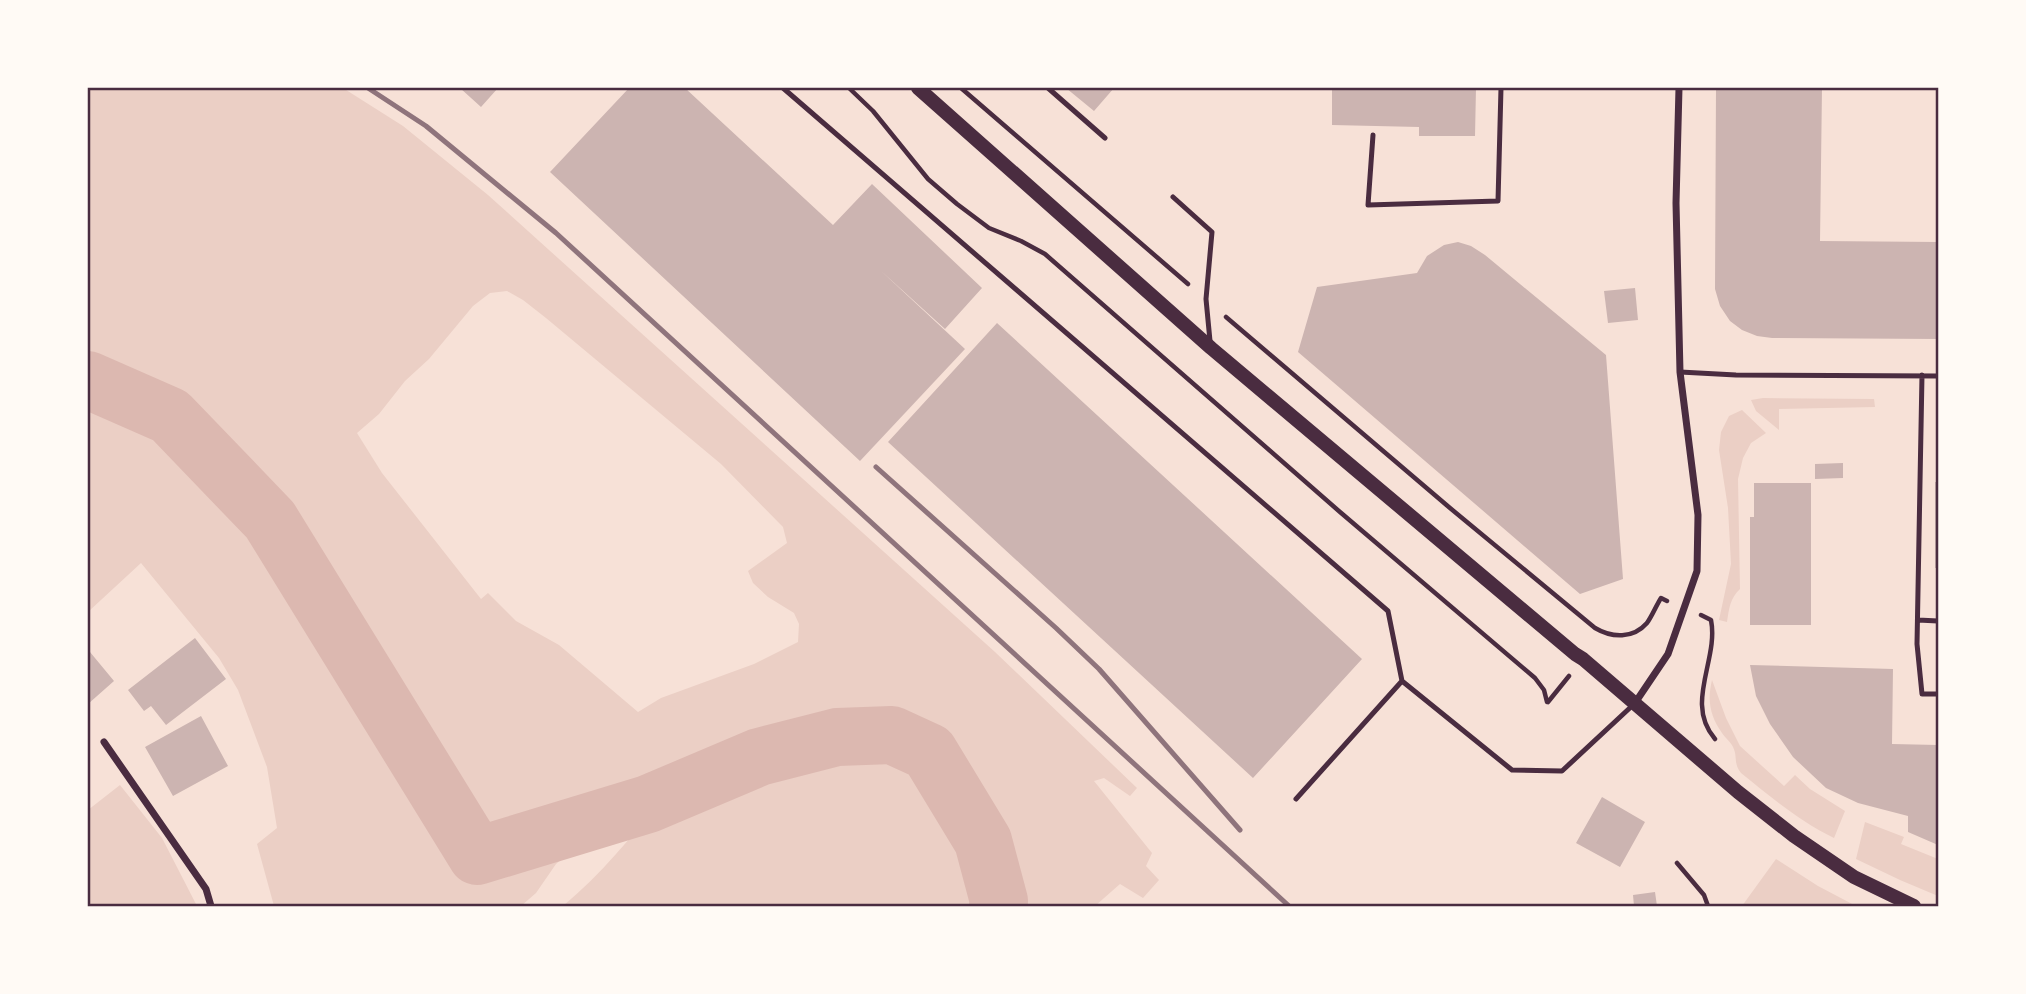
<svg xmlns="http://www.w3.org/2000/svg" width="2026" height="994" font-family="Spectral,serif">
	<rect width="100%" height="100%" fill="#f7e1d7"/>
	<!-- green -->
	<path fill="#ebcfc5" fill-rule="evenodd" d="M88,88H343L403,126L488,195L995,652L1137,788L1130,796L1104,778L1094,781L1152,853L1146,866L1159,880L1143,898L1120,884L1095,906H1010L1013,882L1001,845L978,795L940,742L903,722L890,720L867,721L788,734L639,797L600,826L556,864L536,893L521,906H274L257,844L277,828L267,767L238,690L219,658L141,563L88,612V399L113,409L160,433L208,471L242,505L291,541L307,528L279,490L195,418L144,386L88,363ZM507,291L523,300L546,318L721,464L783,527L787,543L748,571L753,583L768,597L794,613L799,624L798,642L754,664L661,698L638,712L559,645L516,621L488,593L481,599L382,473L357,433L379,414L405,381L429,359L473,306L490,293Z
		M1763,398L1874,399L1875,407L1779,409V430L1756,411L1751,400Z
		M1742,410L1766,433L1751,443L1743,458L1738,479L1740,589C1730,598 1729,609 1727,622L1719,620L1731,564L1728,508L1719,450L1721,432L1729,416Z
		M1712,680L1726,718L1740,746L1784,786L1795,775L1810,789L1845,811L1834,838C1798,820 1772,798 1741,773C1733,763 1738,757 1733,747C1731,742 1725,738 1722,733C1710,716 1707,701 1712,680Z
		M851,751L900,753L928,770L956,814L977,858L981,906H563C582,890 599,873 616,854C626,843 635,831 646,823C700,779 784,765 851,751Z
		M120,785L162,838L197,906H88V810Z
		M1865,822L1904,837L1901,844L1938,859V896L1900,880L1856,859Z
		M1776,859L1818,886L1856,906H1742Z"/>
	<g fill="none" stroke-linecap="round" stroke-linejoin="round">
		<!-- river -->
		<path stroke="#dcb8b0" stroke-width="58" d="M88,380L170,416L270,520L477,856L648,804L759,757L837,737L892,735L929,752L983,841L999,901L998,906"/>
	</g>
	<!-- building -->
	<path fill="#ccb4b1" d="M460,88H498L481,107Z
		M629,88H685L833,225L872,184L982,288L945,329L880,270L965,349L860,461L550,172Z
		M1066,88H1114L1094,111Z
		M1332,88H1476L1475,136H1419V127L1332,125Z
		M1716,88H1822L1820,241L1938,242V339L1772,338L1757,336L1742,330L1730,321L1720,306L1715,289Z
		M1458,242L1471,246L1485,255L1606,355L1623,579L1580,594L1298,352L1317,287L1417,273L1427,256L1444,245Z
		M1635,288L1638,320L1608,323L1604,291Z
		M997,323L1362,659L1253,778L888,442Z
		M1843,463V478L1815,479V464Z
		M1935,482H1938V568H1935Z
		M1754,483H1811V625H1750V517H1754Z
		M195,638L226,679L166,725L151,706L144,711L128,690Z
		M90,652L114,681L88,704V654Z
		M1750,665L1893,669L1892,744L1938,745V845L1908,832V816L1858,803L1826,788L1793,757L1770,724L1756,696Z
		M201,716L228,766L173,796L145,747Z
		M1602,797L1645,822L1620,867L1576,843Z
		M1655,892L1657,906H1634L1633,895Z"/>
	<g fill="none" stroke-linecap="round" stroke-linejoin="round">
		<!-- path -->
		<path stroke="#4a2c40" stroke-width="4.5" d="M849,88L873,111L928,179L957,204L989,228L1021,241L1045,254L1340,512L1535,678L1544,690L1547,702
			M961,88L1188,284
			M1226,317L1450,508L1595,628C1612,638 1633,639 1647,623C1652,616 1656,606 1661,598L1667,601
			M1701,615L1711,620C1719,660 1684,703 1715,739
			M1548,702L1569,676
			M1677,863L1704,895L1708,906"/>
		<!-- service -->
		<path stroke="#4a2c40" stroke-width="5" d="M783,88L1388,611L1402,681L1512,770L1562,771L1633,705
			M1048,88L1105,138
			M1373,135L1368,205L1498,201L1501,88
			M1173,197L1212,232L1206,299L1210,341
			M1680,372L1736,375L1938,376
			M1922,375L1917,644L1922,694H1938
			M1918,620L1938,621
			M1296,799L1402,681"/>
		<!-- minor -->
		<path stroke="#4a2c40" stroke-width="7" d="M1635,703L1668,654L1697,571L1698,515L1680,372L1676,203L1679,88
			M104,742L206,889L211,906"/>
		<!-- secondary -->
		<path stroke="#4a2c40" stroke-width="14" d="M918,88L1211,348L1575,654L1583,659L1738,792L1794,836L1854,877L1914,906"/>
		<!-- rail -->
		<path stroke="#8f747c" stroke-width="5" d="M368,88L426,126L556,233L1289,906
			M876,467L1056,628L1099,669L1240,830"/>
	</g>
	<!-- border -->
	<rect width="2026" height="994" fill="none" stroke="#fffaf5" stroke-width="178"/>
	<rect x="89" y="89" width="1848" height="816" fill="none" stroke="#4a2c40" stroke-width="2.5"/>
</svg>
